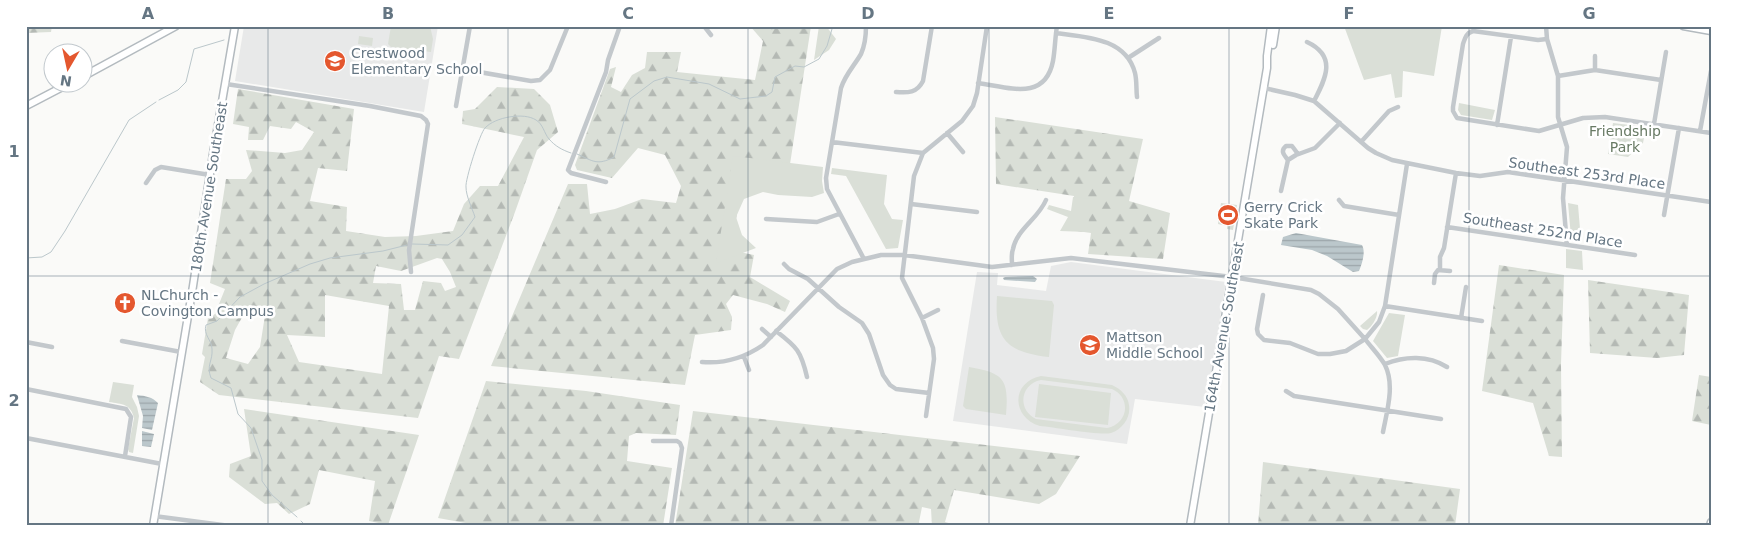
<svg xmlns="http://www.w3.org/2000/svg" width="1737" height="552" font-family="'DejaVu Sans',sans-serif">
	<defs>
		<pattern id="forest-firs" width="22" height="20" patternUnits="userSpaceOnUse" patternTransform="scale(1.25)"><rect width="22" height="20" fill="#dadfd7"/><path d="M5 1l3.5 6h-7zM16 11l3.5 6h-7z" fill="#b4b9b4"/></pattern>
		<pattern id="water-rules" width="6" height="5" patternUnits="userSpaceOnUse" patternTransform="scale(1.25)"><rect width="6" height="5" fill="#bbc7cb"/><path d="M0 2.5h6" fill="none" stroke="#9ca6aa"/></pattern>
	</defs>
	<rect width="100%" height="100%" fill="#fafaf8"/>
	<!-- built -->
	<path fill="#e8e9e9" d="M244,26H438L424,112L235,81Z
		M1071,262L1226,282L1205,407L1135,399L1127,444L953,421L977,272L998,273L997,285L1046,291L1051,266Z"/>
	<!-- forest -->
	<path fill="url(#forest-firs)" fill-rule="evenodd" d="M26,26H52L51,32L26,33Z
		M750,26H811L787,184L742,188L730,250L754,255L750,277L790,301L785,312L767,304L733,295L726,304L732,317L731,330L695,335L685,385L491,366L568,184H587L590,214L615,209L642,199L676,203L681,186L665,155L638,148L612,178L577,170L575,165L610,69L616,67L611,87L621,92L632,75L645,68L647,52H681L677,72L755,80L763,41Z
		M497,87L534,89L550,105L558,132L537,150L515,212L459,359L439,356L418,418L219,395L200,382L205,357L202,354L208,318L215,314L225,289L210,283L226,179H246L252,171L246,150L285,153L302,150L314,132L296,122L291,129L270,126L263,140H248L249,127L233,124L238,89L354,109L347,171L318,168L310,201L347,207L346,231L385,237L416,236L453,231L464,204L480,186H498L524,137L462,124L463,111L475,109ZM437,258L442,259L450,272L456,287L445,291L441,283L423,281L415,310H404L401,284L373,283L376,266L401,271ZM325,295L389,306L382,374L299,362L287,335L325,337ZM249,305L266,309L260,347L248,364L226,358L235,330Z
		M995,117L1143,139L1129,201L1170,213L1163,259L1088,254L1091,233L1070,230L1074,196L996,184Z
		M1499,265L1564,275L1561,364L1562,457L1549,456L1533,403L1482,391Z
		M1588,280L1689,295L1684,355L1657,358L1590,353Z
		M1699,375L1711,377V425L1692,421Z
		M486,381L586,391L680,405L676,435L636,433L629,436L627,461L672,468L663,526H482L438,518Z
		M244,409L419,435L388,525L369,521L375,481L319,470L310,504L289,514L277,503L265,504L229,477L230,464L251,456Z
		M693,411L1080,456L1056,494L1039,504L954,490L945,522L959,526H932L931,509L922,507L919,522L920,526H675Z
		M1263,462L1460,489L1455,526H1258Z"/>
	<!-- park -->
	<path fill="#dadfd7" fill-rule="evenodd" d="M391,26H430L433,39L431,52L391,47L388,44Z
		M819,26H826L836,39L829,50L814,60Z
		M1344,26H1442L1434,76L1403,71L1402,97L1395,98L1391,74L1364,80Z
		M359,36L373,38L372,46L358,44Z
		M1459,103L1495,110L1492,120L1461,115L1458,110Z
		M1613,123L1646,127L1643,143L1628,157L1608,154Z
		M733,156L823,167L822,181L824,193L812,197L778,195L763,192L744,199L736,217L742,235L756,248L716,263Z
		M832,168L887,175L884,204L892,219L903,220L898,248L886,249L846,176L831,174Z
		M1073,197L1092,199L1087,232L1060,231L1068,217L1047,209L1049,205L1071,211Z
		M1221,203L1237,205L1233,230L1227,229V226L1218,224Z
		M1568,203L1578,205L1581,241L1574,240L1571,237Z
		M1566,249L1582,251L1583,270L1566,268Z
		M997,296L1052,301L1054,305L1049,357C1007,352 994,340 997,296Z
		M1377,311C1378,317 1372,326 1367,330L1363,329L1360,326Z
		M1389,313L1405,315L1398,356L1387,358L1373,341Z
		M969,367C1004,373 1009,379 1006,415L966,409L963,406Z
		M1041,376L1112,385C1121,389 1128,396 1129,405C1131,417 1123,429 1111,433C1101,436 1054,427 1040,426C1011,417 1011,382 1041,376ZM1041,380L1112,389C1132,398 1128,424 1107,428L1036,419C1017,410 1020,384 1041,380Z
		M113,382L134,385L132,397L137,407L139,416L133,453L129,452L128,449L134,418C131,404 122,404 109,402Z
		M1039,384L1111,393L1108,425L1035,417Z"/>
	<!-- water -->
	<path fill="url(#water-rules)" d="M1296,233L1362,245C1366,252 1362,264 1359,271L1353,272L1327,256L1312,250L1281,245L1283,237Z
		M1033,276L1037,279L1035,282L1004,280L1003,278L1005,277Z
		M137,395C146,396 152,397 158,403L152,430L142,428L143,416Z
		M142,431L154,434L151,447L142,446Z"/>
	<g fill="none" stroke-linecap="round" stroke-linejoin="round">
		<!-- stream -->
		<path stroke="#bbc7cb" stroke-width="1" d="M768,26L771,29L784,26
			M159,100L178,90L186,82L194,49L224,40
			M577,154C593,161 597,166 614,157L630,99L654,81L667,77L709,84L740,99L766,96L772,92L775,77L795,66L804,67L819,59L827,46L832,29L831,26
			M412,244L448,245L462,235L475,217C472,208 466,196 466,187C465,180 480,133 485,128C495,117 524,112 536,120C543,124 544,133 549,139C555,146 562,150 571,153
			M26,258L42,257L51,252L65,231L129,120L156,102
			M297,517L272,495L262,481V460L251,428L238,414L231,388L211,378C206,365 213,361 212,349C212,340 203,335 206,325L217,321L240,297L264,284L310,264L330,258L383,251L407,245
			M301,521L306,526"/>
		<!-- secondary casing -->
		<g stroke="#b3babf" stroke-width="9">
			<path id="secondary" d="M1683,26L1711,31
				M1273,45L1276,26
				M82,77L176,26
				M26,106L72,82
				M153,526L193,286L213,154L235,26
				M1190,526L1267,68V56L1271,26
				M1710,526L1711,522"/>
		</g>
		<!-- street -->
		<path stroke="#c3c8cc" stroke-width="4.5" d="M704,26L711,35
			M1546,26L1547,39L1558,76V117L1567,147L1563,198L1567,245
			M1056,33C1086,37 1126,38 1135,73C1137,81 1136,89 1137,97
			M1547,39L1538,40L1473,31C1466,33 1465,38 1463,44L1453,107V111L1457,118L1539,131L1583,118L1605,117L1711,133
			M1307,42C1337,56 1326,78 1314,101
			M1128,58L1159,38
			M462,69L531,81L540,80L550,70L568,26
			M1595,70V56
			M1558,76L1595,70L1661,80
			M978,83C1008,87 1045,102 1053,61C1055,50 1055,38 1057,26
			M226,84L370,106L421,116L426,120L428,124L409,250L411,272
			M1264,88L1295,95L1314,101L1368,148L1376,153L1392,160L1456,173L1480,176L1508,172L1711,202
			M896,92C908,93 917,93 923,81L932,26
			M456,106L470,26
			M1654,124L1666,52
			M1497,125L1511,37
			M1700,131L1711,71
			M947,133L963,152
			M832,142L923,153
			M1361,142L1389,111L1398,107
			M1288,160C1284,155 1280,151 1286,146H1292L1298,154
			M606,182L571,173L568,170L606,72L608,60L620,26
			M146,183L155,170L161,167L210,175
			M1281,191L1288,160L1296,155L1315,148L1340,123
			M1339,200L1344,206L1399,215
			M911,204L977,212
			M1664,215L1679,128
			M766,219L817,222L839,214
			M1447,227L1635,255
			M864,259L827,189L826,178L841,88C845,75 854,66 861,54C865,45 866,36 866,26
			M784,264L789,269L808,279L839,307L862,323L869,334L883,375L890,385L896,389L929,393
			M1012,265C1012,260 1011,254 1013,249C1017,229 1038,219 1046,200
			M1440,269V257L1444,248L1456,173
			M1434,283L1435,274L1438,270L1450,271
			M1385,306L1482,321
			M922,318L938,310
			M1461,318L1466,287
			M762,329L771,337
			M776,331C797,347 801,351 807,377
			M122,341L181,352
			M26,342L52,347
			M744,357L749,370
			M702,362C725,364 744,358 763,345L837,269L852,262L881,255H904L992,267L1071,258L1232,277L1311,290L1319,294L1338,309L1365,339L1346,351L1330,354H1318L1290,343L1264,340L1258,334L1257,329L1263,295
			M1385,364C1405,356 1428,355 1447,367
			M26,389L126,409L131,417L125,456
			M1286,391L1294,396L1441,419
			M926,416L934,359L933,348L922,318L902,278L914,176L923,153L962,121L973,106L977,93L987,26
			M1383,432C1387,411 1395,385 1385,365C1380,356 1371,347 1365,339L1379,322L1385,306L1407,164
			M26,438L162,464
			M653,441H677L680,443L682,448L671,526
			M154,516L230,526"/>
		<!-- secondary -->
		<use href="#secondary" stroke="#fff" stroke-width="6"/>
	</g>
	<!-- grid -->
	<path fill="none" stroke="#657683" stroke-width="1" stroke-opacity="0.55" d="M268,26V526M508,26V526M748,26V526M989,26V526M1229,26V526M1469,26V526M26,276H1711"/>
	<!-- icons -->
	<defs>
		<g id="school-disc" transform="scale(1.125)"><circle r="9.5" fill="#e4572e" stroke="#fff"/><path d="M0-5L7-2L0 1L-7-2ZM-4 1L0 2.5L4 1V4Q0 6-4 4Z" fill="#fff"/></g>
		<g id="stadium-disc" transform="scale(1.125)"><circle r="9.5" fill="#e4572e" stroke="#fff"/><path d="M0-5a6.5 5 0 1 0 0 10a6.5 5 0 1 0 0-10ZM-3.5-1.8h7v3.6h-7Z" fill="#fff"/></g>
		<g id="church-disc" transform="scale(1.125)"><circle r="9.5" fill="#e4572e" stroke="#fff"/><path d="M-1.2-6h2.4v3.5h3.3v2.4h-3.3V6h-2.4V-.1h-3.3v-2.4h3.3Z" fill="#fff"/></g>
	</defs>
	<g fill-rule="evenodd">
		<use href="#school-disc" x="335" y="61"/>
		<use href="#stadium-disc" x="1228" y="215"/>
		<use href="#church-disc" x="125" y="303"/>
		<use href="#school-disc" x="1090" y="345"/>
	</g>
	<g text-anchor="middle" dominant-baseline="central" stroke-width="5" stroke-linejoin="round" paint-order="stroke">
		<!-- poi labels -->
		<g font-size="14" fill="#657683" stroke="#fff" text-anchor="start">
			<text x="351" y="53">Crestwood<tspan x="351" dy="16">Elementary School</tspan></text>
			<text x="1244" y="207">Gerry Crick<tspan x="1244" dy="16">Skate Park</tspan></text>
			<text x="141" y="295">NLChurch -<tspan x="141" dy="16">Covington Campus</tspan></text>
			<text x="1106" y="337">Mattson<tspan x="1106" dy="16">Middle School</tspan></text>
		</g>
		<!-- park labels -->
		<g font-size="14" fill="#687a64" stroke="#fff">
			<text x="1625" y="131">Friendship<tspan x="1625" dy="16">Park</tspan></text>
		</g>
		<!-- street labels -->
		<g font-size="14" fill="#657683" stroke="#fff">
			<text transform="translate(1587 173) rotate(8)">Southeast 253rd Place</text>
			<text transform="translate(209 187) rotate(-81)">180th Avenue Southeast</text>
			<text transform="translate(1543 230) rotate(9)">Southeast 252nd Place</text>
			<text transform="translate(1224 327) rotate(-80)">164th Avenue Southeast</text>
		</g>
	</g>
	<!-- border -->
	<rect width="1737" height="552" fill="none" stroke="#ffffff" stroke-width="55"/>
	<!-- north arrow -->
	<g transform="translate(68 68) rotate(189)"><circle r="24" fill="#ffffff" stroke="#c1c8cd"/>
	<path d="M0-4L9 19L0 12L-9 19Z" fill="#e4572e"/>
	<text y="-8" font-size="14" font-weight="bold" text-anchor="middle" fill="#657683">N</text>
	</g>
	<rect x="28" y="28" width="1682" height="496" fill="none" stroke="#657683" stroke-width="2"/>
	<g font-size="16" text-anchor="middle" font-weight="bold" fill="#657683">
		<text x="148" y="19">A</text>
		<text x="388" y="19">B</text>
		<text x="628" y="19">C</text>
		<text x="868" y="19">D</text>
		<text x="1109" y="19">E</text>
		<text x="1349" y="19">F</text>
		<text x="1589" y="19">G</text>
		<text x="14" y="157">1</text>
		<text x="14" y="406">2</text>
	</g>
</svg>
